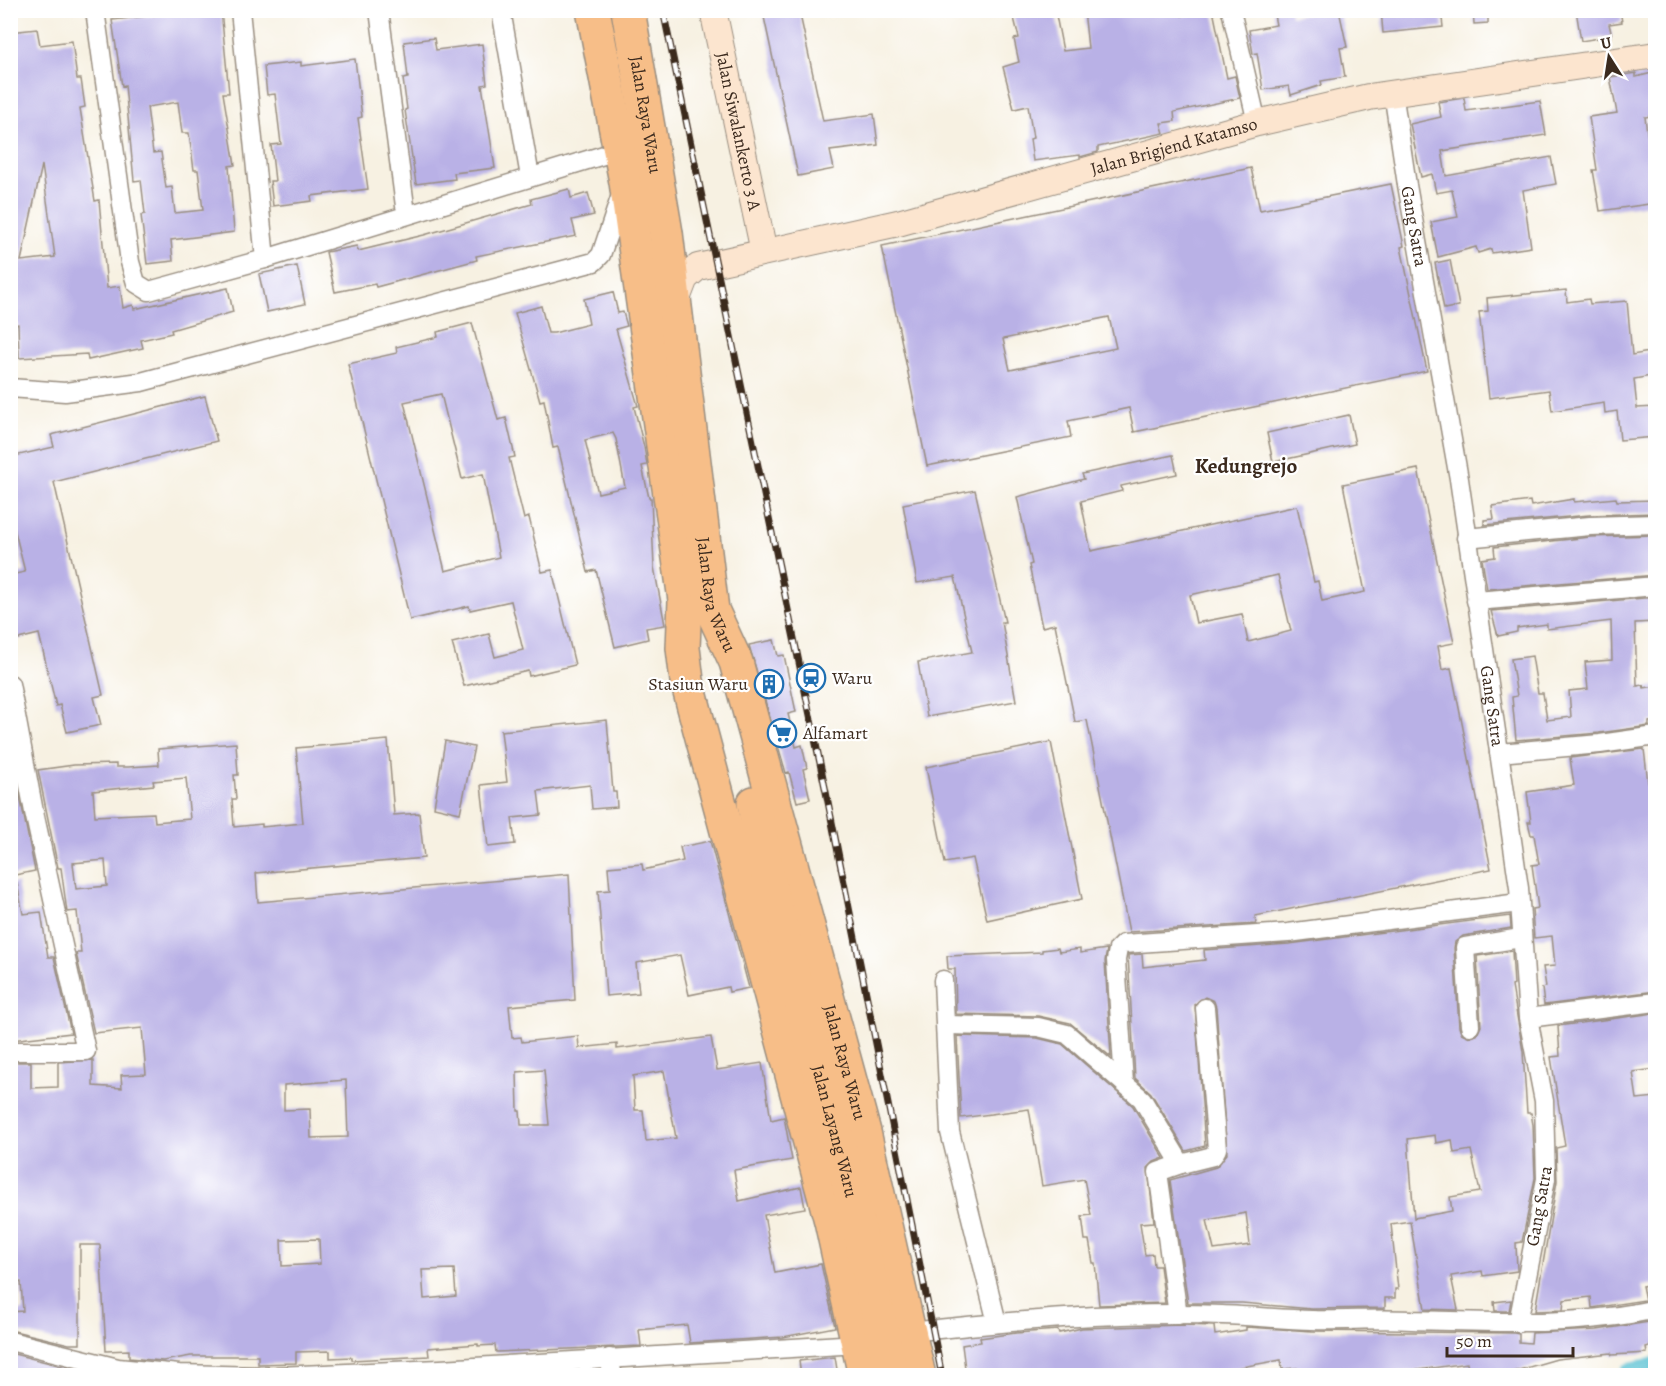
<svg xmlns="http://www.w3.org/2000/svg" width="1666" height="1386" font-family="Alegreya,serif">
	<rect width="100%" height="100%" fill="#fff"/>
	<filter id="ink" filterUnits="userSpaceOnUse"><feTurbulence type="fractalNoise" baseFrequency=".0167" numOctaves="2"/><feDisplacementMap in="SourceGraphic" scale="12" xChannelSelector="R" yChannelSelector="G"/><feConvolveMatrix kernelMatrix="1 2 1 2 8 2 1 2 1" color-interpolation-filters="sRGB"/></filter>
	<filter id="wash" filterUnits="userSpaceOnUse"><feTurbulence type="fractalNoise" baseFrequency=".008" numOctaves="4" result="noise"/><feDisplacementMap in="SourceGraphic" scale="24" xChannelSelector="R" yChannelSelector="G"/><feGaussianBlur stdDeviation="1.35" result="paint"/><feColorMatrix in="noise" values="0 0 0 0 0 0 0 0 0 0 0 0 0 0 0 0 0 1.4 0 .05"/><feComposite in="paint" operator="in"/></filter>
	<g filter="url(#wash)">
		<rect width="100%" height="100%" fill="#f7f1e2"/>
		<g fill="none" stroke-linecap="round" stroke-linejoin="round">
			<!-- river -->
			<path stroke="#55c0d1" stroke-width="30" d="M1635,1376L1656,1372"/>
		</g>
		<g id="blocks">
			<!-- building -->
			<path fill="#b9b1e6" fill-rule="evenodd" d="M204,10H221L229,93H223L235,165L229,166L234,232L171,240L173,261L147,264L141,215L145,214L141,180L134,181L125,85L122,86L112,20ZM178,102L182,133H189L194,170H198L203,210L175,213L172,187L166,188L161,152L153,153L147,107Z
				M799,10L823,121L874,114L878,145L830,151L834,169L798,176L764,17Z
				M1012,10H1055L1063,51L1088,48L1084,10H1180L1182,16L1213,10L1227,78L1235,76L1240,98L1174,112L1175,121L1161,123L1164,133L1098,147V152L1080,157V155L1033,161L1030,139L1033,138L1028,106L1014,109L1003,67L1019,62L1014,39L1019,38Z
				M1273,10H1290L1291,16L1339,10L1347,47L1340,48L1345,77L1321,81L1322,85L1291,95L1289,86L1263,90L1257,53L1253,54L1249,30L1276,25Z
				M1381,10H1441L1443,27L1383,33Z
				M1473,10H1488V23L1474,24Z
				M1576,10H1620L1622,22L1609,24L1612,36L1581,41Z
				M37,29L40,45L72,41L77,79H81L85,107L80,108L95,201L99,200L107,288L120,286L123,308L133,305L134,309L228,288L233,312L171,330L172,333L141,340L143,348L88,360L87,354L19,358L18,324L10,325V32ZM42,165L55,257L21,261Z
				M434,38L436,50L482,44L487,84L482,85L495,168L454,173L455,179L416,184L405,110L407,109L403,79L408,78L404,42Z
				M355,59L362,117L358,118L368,189L311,196L312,201L273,206L270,181H275L271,145L281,144L275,94L267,95L264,66L301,62V66Z
				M1656,72V115L1645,117L1649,147H1656V203L1600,211L1593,170H1597L1589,117L1617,113L1610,77L1636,73V77Z
				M1464,98L1466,111L1540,101L1546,135L1442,151L1446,176L1551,157L1556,184L1523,190L1531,247L1492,253L1491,249L1478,253L1476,247L1438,257L1431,222L1458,217L1452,190L1436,193L1432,174L1421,177L1410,124L1441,117L1438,102Z
				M1251,168L1260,210L1391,184L1404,246L1401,247L1427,371L1134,432L1129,408L1068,421L1071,437L927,466L882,246ZM1109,317L1116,348L1010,370L1003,339Z
				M569,189L571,198L588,193L594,215L572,220L576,236L476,256L477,260L376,287L375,284L335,292L326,252L357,246L358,251L424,235L532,204L531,199Z
				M1450,260L1459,306L1444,309L1435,263Z
				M297,266L305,304L267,312L259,274Z
				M1566,290L1567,302L1589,299L1590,304L1627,301L1632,355L1656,351V375L1634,379L1637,408L1656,407V437L1620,440L1617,411L1605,413L1604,403L1552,411L1549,390L1489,398L1479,312L1488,311L1487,298Z
				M613,292L618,313L623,312L627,326L616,329L638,406L634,407L644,447L647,465L642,466L649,498H651L654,567L665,625L646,628L648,639L615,647L596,570L588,572L558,447L553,448L544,400L540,401L515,313L541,306L548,333H554L589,324L584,299ZM613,433L616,439L625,487L598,493L585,440Z
				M472,323L498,420L506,418L515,457L509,458L524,519L529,517L542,572L552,570L575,665L529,676L528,671L464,686L452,643L489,634L495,657L523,650L511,601L470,610L469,606L410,620L348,364L397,353L396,347L438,337L437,332ZM441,394L462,479L483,474L499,557L445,571L404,402Z
				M205,396L217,441L54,482L103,695L94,697L101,725L67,732L60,705L56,706L39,634L10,641V575L25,572L10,511V457L54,447L51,435Z
				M1349,415L1355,444L1273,462L1267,433Z
				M1173,455L1177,474L1121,486L1122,491L1081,501L1091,551L1297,506L1314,582L1318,581L1322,601L1365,592L1343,484L1418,469L1454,643L1438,646L1442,670L1451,668L1491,869L1255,916L1256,924L1129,932L1087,720L1075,722L1055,624L1042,627L1029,565L1032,564L1017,497L1084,479L1082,474ZM1278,575L1291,631L1248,642L1242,614L1196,623L1190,595Z
				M975,490L1005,622H1002L1016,701L927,717L918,662L972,652L955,577L917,583L903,504Z
				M1616,498L1617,501L1656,500V513L1589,515L1484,525V520L1494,519L1492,506L1530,501L1531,506L1574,499V502Z
				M1656,535V575L1487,589L1482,559L1495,557L1494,547L1591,537Z
				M1656,597V622L1635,623L1637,686L1643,685L1644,688L1656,686V721L1649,722V726L1599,733L1516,740L1512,697L1517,696L1511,659L1532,656L1538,693H1543L1547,720L1571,717L1569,691L1588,689L1585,662L1612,660L1611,621L1547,629V624L1517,628V632L1498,636L1491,611Z
				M774,640L778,656L784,655L796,712L788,714L796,747L802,745L807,768L803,769L810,799L797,802L789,772L786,773L749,645Z
				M607,720L613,792H616L617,807L592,809L590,785L538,791L541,815L512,818L515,844L488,847L481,785L507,782L501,731Z
				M388,740L394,815L419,813L424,858L256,873L258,902L569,874L575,1000L509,1006L512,1038L521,1037L522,1042L578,1036L579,1048L617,1044V1049L711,1037L717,1070L762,1063L771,1120L784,1117L792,1160L734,1170L739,1201L801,1187L805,1208L764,1215L775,1273L821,1264L835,1327L783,1337L690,1343L687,1325L639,1330L641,1346L496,1352L495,1345L478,1346V1344L428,1348L429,1356L352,1360V1357L330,1358V1351L296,1352V1363L258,1364V1356H191L163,1361L129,1358V1350L106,1351L100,1245H80V1344H69L10,1330V1312L23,1311L21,1282L10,1283L12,1062H31V1088L58,1087V1062L93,1060V1086L122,1088L121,1075L146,1074L142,1028L94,1033L76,953H81L77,911L67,912L61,868H58L38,770L74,765L116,764V767H128L159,765L158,749L236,743L238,775H234L236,799H232L234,827L262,824V827L303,823L296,748ZM186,778L190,819L155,822L154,813L95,816L93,791L154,785L153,781ZM105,860L107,886L76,889L73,863ZM544,1070L549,1125H521L520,1111H518L517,1072ZM664,1071L676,1138L646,1141L643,1110H635L633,1076ZM346,1080L348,1137L311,1138L310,1109L284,1110V1085ZM319,1239L320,1264L282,1266L281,1240ZM454,1269L456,1296L424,1299L422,1270Z
				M445,741L474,747L460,813L434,807Z
				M1051,742L1082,899L987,920L973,858L945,863L926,767Z
				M1644,749L1648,783L1656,782V991L1544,1005L1542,988L1546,987L1543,967L1555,966L1552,936L1534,938L1532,909L1538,908L1532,865L1539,864L1534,835H1531L1528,822H1531L1527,792L1574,785L1570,758Z
				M17,782L35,871L10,876V783Z
				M710,841L749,988L729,992L728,987L689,995L680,955L636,963L639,993L606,996L598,891L610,890L608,867L642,864L643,870L683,861L680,847Z
				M17,883L23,914L41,912L48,957H54L71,1033L11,1040L10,951H16L10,916V884Z
				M1510,916L1511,928L1463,936L1455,942L1454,948L1459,1027L1461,1033L1470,1037L1477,1035L1481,1026L1477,956L1512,951L1514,985L1512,986L1523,1052L1527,1113H1531L1533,1125L1535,1178L1522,1242L1516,1243L1517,1271L1483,1276L1482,1271L1451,1276L1458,1310L1425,1309L1410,1221L1391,1224L1398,1289H1395V1298H1385V1308L1312,1309L1242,1303H1188L1170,1180L1216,1167L1227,1154L1216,1007L1214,1001L1205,997L1195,1004L1205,1146L1186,1151L1151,1093L1135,1078L1128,955L1142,954L1143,967L1205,960L1204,950L1289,944ZM1435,1135L1436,1143L1452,1140L1454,1153L1471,1150L1480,1192L1450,1197L1452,1211L1414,1218L1408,1139ZM1246,1213L1250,1245L1214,1250L1207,1220Z
				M1058,948L1059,952L1080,949V953L1107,949L1105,961L1111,1057L1070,1023L1038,1016L956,1014L955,969H948L947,956L1042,952V950Z
				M1655,1013L1656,1069L1633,1072L1637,1099L1656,1097V1284L1642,1286L1645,1300L1592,1308L1591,1297L1564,1300L1563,1310L1535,1311L1557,1181L1556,1148L1565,1146L1551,1057L1560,1056L1558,1026Z
				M957,1036L1037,1038L1062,1044L1133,1106L1164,1158L1154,1162L1148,1168L1154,1222L1140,1223L1145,1255L1153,1254L1154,1266H1160L1165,1303L1099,1305L1095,1263H1093L1089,1240H1085L1082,1216L1091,1215L1084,1179L1042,1186L1029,1109L961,1118Z
				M1511,1300L1509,1311H1495L1494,1302Z
				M1656,1321V1344L1646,1347L1647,1353L1612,1355L1611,1353L1557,1359L1498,1376H1469L1467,1363L1390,1374L1297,1372V1368L1282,1369L1281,1360L1219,1371L1180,1373V1376H1166V1373L1146,1376H966L962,1345L981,1342L980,1338L1016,1333L1058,1330L1059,1333L1082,1328L1182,1325L1214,1326L1215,1335L1246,1330V1327L1312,1331L1514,1333L1519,1334V1342L1531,1343L1532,1333L1597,1330Z
				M10,1353L82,1371L81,1376H10Z
				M835,1357L838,1376H801L799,1361Z
				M595,1371V1376H548V1374Z"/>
		</g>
	</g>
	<g filter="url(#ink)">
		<use href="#blocks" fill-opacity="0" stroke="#998e80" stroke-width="1.5"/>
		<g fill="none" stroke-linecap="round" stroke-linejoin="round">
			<!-- street casing -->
			<g stroke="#998e80" stroke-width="21">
				<g id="street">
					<path d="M95,10L130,262L136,283L149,291L265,259L620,150"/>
					<path d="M240,10L265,259"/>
					<path d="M379,10L405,206"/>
					<path d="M501,10L530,177"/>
					<path d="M1231,10L1257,123"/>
					<path id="s1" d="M1393,92L1407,185L1459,479L1519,888L1528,1018L1544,1101L1546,1179L1518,1323"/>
					<path d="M10,388L65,392L141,382L594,262L601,255L621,195"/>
					<path d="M1466,538L1590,526L1656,524"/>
					<path d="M1476,601L1656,586"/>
					<path d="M10,684L34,812L86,1051H10"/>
					<path d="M1499,753L1600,744L1656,736"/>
					<path d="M943,980L950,1132L997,1323"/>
					<path d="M1528,1018L1656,1002"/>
					<path d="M946,1025L1038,1027L1067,1034L1142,1099L1181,1164L1213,1156L1217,1149L1205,1008"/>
					<path d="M1470,1026L1465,947L1521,938"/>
					<path d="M1124,1083L1116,960L1118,949L1123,944L1288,933L1519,903"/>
					<path d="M1178,1315L1158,1172L1181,1164"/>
					<path d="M910,1332C1013,1321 1118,1311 1222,1315C1252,1316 1282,1319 1312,1320C1345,1321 1379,1318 1412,1320C1493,1322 1576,1327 1656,1309"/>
					<path d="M10,1341L118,1368L179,1374L265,1376"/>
					<path d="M609,1358L613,1376"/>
					<path d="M277,1376L440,1369L858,1344"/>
				</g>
			</g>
			<!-- secondary casing -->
			<g stroke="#998e80" stroke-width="28">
				<g id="secondary">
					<path id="s2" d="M713,10L764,252"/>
					<path id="s3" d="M675,304L685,278L698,267L898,223L1257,123L1369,97L1656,55"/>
				</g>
			</g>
			<!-- highway casing -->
			<g stroke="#998e80" stroke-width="36">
				<g id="highway">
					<path d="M593,10L626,182L665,460L685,600L683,648L687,681L831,1221L865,1376"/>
					<path id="s4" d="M628,10L666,233L712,610L736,662L864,1132L919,1376"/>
					<path id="s5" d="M754,803L770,887L846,1172L892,1376"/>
				</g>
			</g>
			<!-- street -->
			<use href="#street" stroke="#fff" stroke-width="18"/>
			<!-- secondary -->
			<use href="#secondary" stroke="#fce5cf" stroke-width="26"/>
			<!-- highway -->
			<use href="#highway" stroke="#f7be88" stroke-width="33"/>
			<!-- rail casing -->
			<g stroke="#3b2a1e" stroke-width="7">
				<path id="rail" d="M663,10L826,792L942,1376"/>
			</g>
			<!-- rail -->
			<use href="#rail" stroke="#fff" stroke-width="4.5" stroke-dasharray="14" stroke-linecap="butt"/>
		</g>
	</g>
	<!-- icons -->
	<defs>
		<g id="station-ring" transform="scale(1.5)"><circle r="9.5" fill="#fff" stroke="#1f6fb2" stroke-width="1.5"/><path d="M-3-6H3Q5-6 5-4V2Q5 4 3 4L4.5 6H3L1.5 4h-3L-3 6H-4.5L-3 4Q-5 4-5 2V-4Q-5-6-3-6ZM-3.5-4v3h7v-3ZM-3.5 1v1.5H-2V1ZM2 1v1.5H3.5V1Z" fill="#1f6fb2"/></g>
		<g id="building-ring" transform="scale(1.5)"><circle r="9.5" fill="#fff" stroke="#1f6fb2" stroke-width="1.5"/><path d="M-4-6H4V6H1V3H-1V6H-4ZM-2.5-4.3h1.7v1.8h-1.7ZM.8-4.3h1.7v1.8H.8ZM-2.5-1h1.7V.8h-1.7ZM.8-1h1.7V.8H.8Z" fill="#1f6fb2"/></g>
		<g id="supermarket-ring" transform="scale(1.5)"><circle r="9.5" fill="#fff" stroke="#1f6fb2" stroke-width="1.5"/><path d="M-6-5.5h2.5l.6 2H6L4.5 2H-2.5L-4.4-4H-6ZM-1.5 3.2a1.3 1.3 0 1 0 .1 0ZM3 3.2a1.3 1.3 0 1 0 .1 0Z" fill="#1f6fb2"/></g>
	</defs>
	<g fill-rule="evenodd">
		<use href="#station-ring" x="811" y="678"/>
		<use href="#building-ring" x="769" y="684"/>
		<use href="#supermarket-ring" x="782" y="733"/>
	</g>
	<g text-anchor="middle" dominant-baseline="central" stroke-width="4.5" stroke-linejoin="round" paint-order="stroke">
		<!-- street labels -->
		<g font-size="18" fill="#3b2a1e" stroke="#fff">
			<text stroke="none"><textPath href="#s4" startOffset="106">Jalan Raya Waru</textPath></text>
			<text stroke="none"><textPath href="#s2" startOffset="124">Jalan Siwalankerto 3 A</textPath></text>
			<text stroke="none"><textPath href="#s3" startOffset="536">Jalan Brigjend Katamso</textPath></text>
			<text stroke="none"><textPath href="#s1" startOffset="136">Gang Satra</textPath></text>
			<text stroke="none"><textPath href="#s4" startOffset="592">Jalan Raya Waru</textPath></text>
			<text stroke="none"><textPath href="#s1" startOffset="622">Gang Satra</textPath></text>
			<text stroke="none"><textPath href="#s4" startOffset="1078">Jalan Raya Waru</textPath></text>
			<text stroke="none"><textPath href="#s5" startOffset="338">Jalan Layang Waru</textPath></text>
			<text transform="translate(1539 1206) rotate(-80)">Gang Satra</text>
		</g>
		<!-- poi labels -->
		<g font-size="18" fill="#3b2a1e" stroke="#fff" text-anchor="start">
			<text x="832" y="678">Waru</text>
			<text x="748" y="684" text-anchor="end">Stasiun Waru</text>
			<text x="803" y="733">Alfamart</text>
		</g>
		<!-- quarter labels -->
		<g font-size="21" font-weight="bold" fill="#3b2a1e" stroke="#fff">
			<text x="1246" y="466">Kedungrejo</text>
		</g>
	</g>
	<!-- margin -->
	<rect width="1666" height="1386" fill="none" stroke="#fff" stroke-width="36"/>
	<!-- north arrow -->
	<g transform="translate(1609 57) rotate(348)" stroke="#ffffff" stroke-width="4.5" paint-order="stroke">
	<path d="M0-4.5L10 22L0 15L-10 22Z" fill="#3b2a1e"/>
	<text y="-9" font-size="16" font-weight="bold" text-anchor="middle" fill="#3b2a1e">U</text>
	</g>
	<!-- scale -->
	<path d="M1447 1347v9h126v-9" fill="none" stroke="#3b2a1e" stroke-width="3"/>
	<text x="1456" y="1347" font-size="18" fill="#3b2a1e" stroke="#ffffff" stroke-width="4.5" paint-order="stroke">50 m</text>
</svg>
